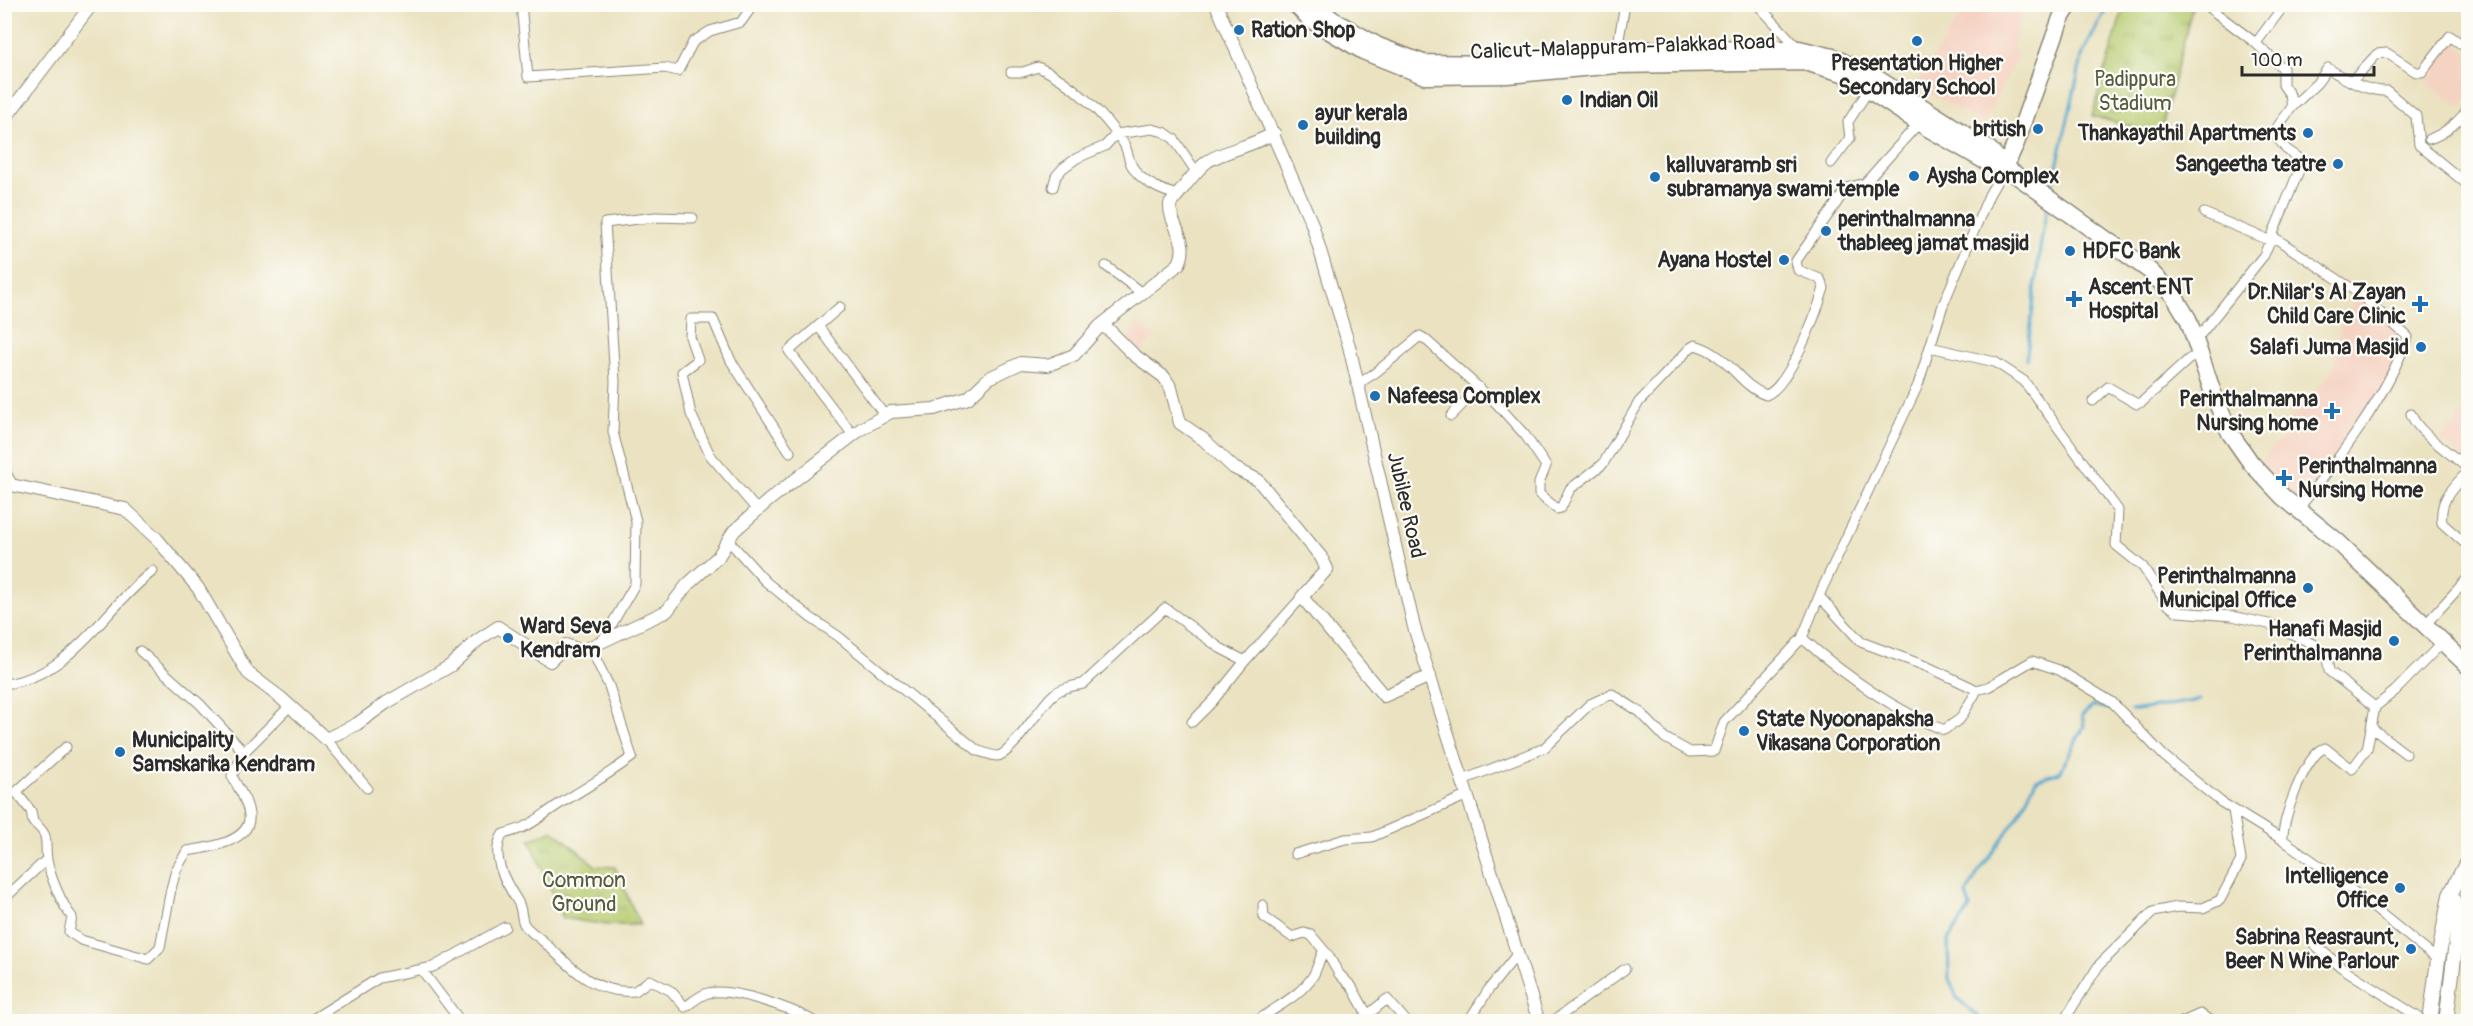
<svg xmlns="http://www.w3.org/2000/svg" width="2473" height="1026" font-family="Pangolin,sans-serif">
	<defs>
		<pattern id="park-tufts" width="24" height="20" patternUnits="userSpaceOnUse" patternTransform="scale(1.5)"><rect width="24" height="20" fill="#b6ca6e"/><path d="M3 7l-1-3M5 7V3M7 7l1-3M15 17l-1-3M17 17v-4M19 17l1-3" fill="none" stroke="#94a45b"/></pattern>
	</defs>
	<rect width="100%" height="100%" fill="#fdfcf7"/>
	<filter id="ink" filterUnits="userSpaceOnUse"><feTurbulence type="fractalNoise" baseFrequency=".0167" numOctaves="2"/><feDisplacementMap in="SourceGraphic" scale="12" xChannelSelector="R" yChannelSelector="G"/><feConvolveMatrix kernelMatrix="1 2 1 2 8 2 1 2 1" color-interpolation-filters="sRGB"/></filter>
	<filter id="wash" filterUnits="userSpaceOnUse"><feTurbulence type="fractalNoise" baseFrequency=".008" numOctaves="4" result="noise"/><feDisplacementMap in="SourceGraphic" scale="24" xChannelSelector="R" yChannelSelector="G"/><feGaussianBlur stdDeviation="1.35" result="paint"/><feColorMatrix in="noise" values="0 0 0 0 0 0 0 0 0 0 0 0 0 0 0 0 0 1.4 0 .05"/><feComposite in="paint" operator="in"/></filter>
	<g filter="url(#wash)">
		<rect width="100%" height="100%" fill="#eae2c0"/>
		<!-- built -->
		<path fill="#f5d3c2" d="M1967,5H2021L2013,48L2019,54L1983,123L1915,85Z
			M2452,40L2468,55V97L2461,108L2426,83Z
			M2358,295L2405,339L2396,365L2345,444L2299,505L2259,462L2287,434L2282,428L2333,371L2341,322Z
			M1138,323L1156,337L1141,351L1127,340Z
			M2468,406V461L2441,440Z"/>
		<!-- park -->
		<path fill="url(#park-tufts)" stroke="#707a4c" stroke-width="1.5" d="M2124,5H2193L2160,135L2092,116Z
			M553,830L596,866L615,867L640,925H606L563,918L530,840Z"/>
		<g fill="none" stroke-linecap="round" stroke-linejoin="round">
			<!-- stream -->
			<path stroke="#51a5cd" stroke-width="3" d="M2051,192L2083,53L2109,4
				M2026,359C2035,308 2036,255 2048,204
				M2131,711L2200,700
				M1984,1022L1957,998L1949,979L1948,940L1970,908L1966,894L1978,873L2018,816L2036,780L2060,772L2084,726L2082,715L2094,706L2111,709"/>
		</g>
	</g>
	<g filter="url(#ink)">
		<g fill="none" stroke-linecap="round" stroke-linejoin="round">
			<!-- street casing -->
			<g stroke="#8a8676" stroke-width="11">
				<path id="street" d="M521,4L528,77L665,68L678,71L693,42L710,31L741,22L751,8L750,4
					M1757,4L1799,49
					M2256,43L2285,4
					M1617,50L1625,4
					M1011,72H1023L1038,67C1072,82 1103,113 1124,144C1128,151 1128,159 1132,166C1140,181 1161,191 1178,195
					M2352,81L2377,54L2387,53L2416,72H2422L2450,36L2468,49
					M2292,107L2317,83L2328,68C2344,79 2366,92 2387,91L2416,116L2419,145L2468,185
					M2429,139C2443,135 2463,119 2468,107
					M1831,163L1850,138L1848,122L1868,91
					M1053,187L1056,176L1063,168L1077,158L1105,146L1116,134L1152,129L1164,132L1174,139L1197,173
					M2204,213L2271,241
					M2272,236L2357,292L2408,337C2384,401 2341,456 2298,509
					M1106,266L1142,293
					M840,307L789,351L853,435
					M819,327L885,416
					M2196,340L2264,255L2303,161L2286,149L2276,136L2278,126L2292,107L2290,95L2283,85V68L2253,41L2204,4
					M1930,347L1995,362L2024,381L2118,510L2116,545L2143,567L2167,604L2178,612L2232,616L2273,625L2313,644L2327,657L2329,671L2375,707L2367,749L2352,769L2325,748C2306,753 2281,821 2283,840L2338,879L2438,960
					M1358,384L1375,373L1420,336L1425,339L1496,403L1525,435L1546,466L1539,483V494L1557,509L1561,508L1570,489L1603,464L1639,402L1690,348L1695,345C1730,355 1739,386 1766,395C1789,387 1817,312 1824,288L1820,279L1798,270L1796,261L1847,188L1865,183L1919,123
					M2093,401L2108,387L2137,404L2142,402L2189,359L2201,354
					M2411,414C2418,434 2452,453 2468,469
					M1451,416L1479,387
					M2468,471C2453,488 2439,499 2442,523L2468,546
					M757,510L710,455L691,414L682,372L698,360L690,337L691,319H713L731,361L790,452
					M728,540L765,581L811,618L838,636L978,751C984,752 991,756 997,756C1011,756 1039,707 1053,695C1061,688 1072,686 1083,684L1165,608L1220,648L1245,661L1302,597
					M2425,625L2468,578
					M604,638L635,584L636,521L613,432L615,381L605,223L655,217L693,218
					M1802,638C1844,675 1892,709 1944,730L1960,719L1975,694L1976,690L1971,687L1928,667L1861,642L1819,596
					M590,647L609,686L632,757C609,774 586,788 561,803C537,818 532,827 503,834C489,856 506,883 518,902C522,909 521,918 524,924C528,931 539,937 545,943C572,968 595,995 635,991L650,980L671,991L685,1007C691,1003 698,997 705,994C727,985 794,1009 815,1022
					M140,651L200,704L244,752
					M4,684C73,676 103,609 153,571
					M1976,690L1988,687L2032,661L2059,670L2112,702L2164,756L2221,802L2283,840
					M2375,707L2395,691L2443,642
					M1192,722L1212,702L1245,661
					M2372,728L2406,754
					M326,739L367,788
					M66,747L16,792L31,811L33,822C51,836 44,840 47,860C50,876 62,905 72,917L69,932L81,940L148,959L160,947L171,889L176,870L187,851C207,848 252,842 249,815C248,801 238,788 232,776L244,752L290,706
					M1463,780L1544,748L1590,704L1612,694L1640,712L1665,738L1690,752L1714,751L1724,722L1802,638L1822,589L1918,385L1943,305L1989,195L2005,167
					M1295,854L1345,839L1372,837L1468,795
					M4,899L47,859
					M1263,905L1264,917L1292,937L1304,933L1311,935L1328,955L1339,974L1352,987L1367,1014
					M2314,944L2341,967L2426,1022
					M421,969L461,1022
					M308,1022L379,978L433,967L505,927
					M1256,1022C1276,1006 1298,998 1313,976C1317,970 1319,959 1324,950
					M1359,1022L1387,999L1407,1022
					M1468,1022L1489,989L1518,953
					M1552,1022L1625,969
					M2063,1022L2099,965L2153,912L2177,907L2203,908L2220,900L2241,860L2233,810
					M2182,1022L2200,1014L2213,1022"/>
			</g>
			<!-- secondary casing -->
			<g stroke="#8a8676" stroke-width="14">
				<path id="secondary" d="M1216,4L1312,224L1349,346L1414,627L1539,1022
					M4,120L92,4
					M1100,326L1108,329L1134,355L1164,377L1171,388L1180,423L1203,439L1234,468L1258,480L1321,557L1327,569L1302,597L1384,696L1430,676
					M4,472L11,485L125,509L157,539L198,588L248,673L281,698L326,739L357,724L386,703L450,666L478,640L498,627L550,661L566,645L582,651L667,611L687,585L718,557L734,531L769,500L861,429L891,412L934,409L968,398L989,378L1021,363L1048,365L1074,355L1100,326L1179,264C1191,240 1169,226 1170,204C1182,191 1194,171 1208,161C1226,150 1253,146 1274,133"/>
			</g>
			<!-- primary casing -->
			<g stroke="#8a8676" stroke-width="16">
				<path id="primary" d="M2430,1022L2438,960L2450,895L2468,860
					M2446,1022L2459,918V909L2450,895"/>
			</g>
			<!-- highway casing -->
			<g stroke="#8a8676" stroke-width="19">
				<path id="highway" d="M1295,4L1311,20L1363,51L1425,76L1507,75L1616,65L1805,62L1843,73L1919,123L1985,161L2005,167L2150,271L2174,296L2188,319L2214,396L2230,433L2251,463L2283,497L2338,542L2468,666
					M1313,4L1333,20L1378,46L1423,63L1494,64L1617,50L1799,49L1833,57L1878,79L1990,150L2005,167
					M2005,167L2016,143L2061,18L2070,4"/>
			</g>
			<!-- street -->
			<use href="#street" stroke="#fff" stroke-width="9"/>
			<!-- secondary -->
			<use href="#secondary" stroke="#fff" stroke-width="12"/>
			<!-- primary -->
			<use href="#primary" stroke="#fff" stroke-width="14"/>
			<!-- highway -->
			<use href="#highway" stroke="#fff" stroke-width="16"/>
		</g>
	</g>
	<!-- markers -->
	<g fill="#1f6fb2" stroke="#fdfcf7" stroke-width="2">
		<circle cx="1239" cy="30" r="6"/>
		<circle cx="1917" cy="41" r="6"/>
		<circle cx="1567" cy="100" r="6"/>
		<circle cx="1303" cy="125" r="6"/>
		<circle cx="2038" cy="129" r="6"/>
		<circle cx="2308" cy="133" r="6"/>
		<circle cx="2338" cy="164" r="6"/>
		<circle cx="1914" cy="176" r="6"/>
		<circle cx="1655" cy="177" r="6"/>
		<circle cx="1826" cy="231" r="6"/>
		<circle cx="2070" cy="251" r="6"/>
		<circle cx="1784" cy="260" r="6"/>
		<path d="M2071 290h6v6h6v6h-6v6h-6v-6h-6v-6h6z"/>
		<path d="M2417 295h6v6h6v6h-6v6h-6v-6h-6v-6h6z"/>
		<circle cx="2421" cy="347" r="6"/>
		<circle cx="1375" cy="396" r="6"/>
		<path d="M2329 402h6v6h6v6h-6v6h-6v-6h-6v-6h6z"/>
		<path d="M2281 469h6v6h6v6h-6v6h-6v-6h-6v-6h6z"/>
		<circle cx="2308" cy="588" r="6"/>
		<circle cx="508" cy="638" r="6"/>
		<circle cx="2394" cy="641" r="6"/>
		<circle cx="1744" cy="731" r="6"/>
		<circle cx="120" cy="752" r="6"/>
		<circle cx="2400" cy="888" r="6"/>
		<circle cx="2411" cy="949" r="6"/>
	</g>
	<g text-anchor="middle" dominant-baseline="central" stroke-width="4.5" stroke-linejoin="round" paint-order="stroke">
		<!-- poi labels -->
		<g font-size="21" font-weight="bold" fill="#2b2b2b" stroke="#fdfcf7" text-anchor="start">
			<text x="1251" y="30">Ration Shop</text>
			<text x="1917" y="63" text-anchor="middle">Presentation Higher<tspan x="1917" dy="24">Secondary School</tspan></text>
			<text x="1579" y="100">Indian Oil</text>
			<text x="1315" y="113">ayur kerala<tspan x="1315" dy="24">building</tspan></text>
			<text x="2026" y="129" text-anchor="end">british</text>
			<text x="2296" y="133" text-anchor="end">Thankayathil Apartments</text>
			<text x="2326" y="164" text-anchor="end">Sangeetha teatre</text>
			<text x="1667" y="165">kalluvaramb sri<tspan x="1667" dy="24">subramanya swami temple</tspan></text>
			<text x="1926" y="176">Aysha Complex</text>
			<text x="1838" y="219">perinthalmanna<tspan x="1838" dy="24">thableeg jamat masjid</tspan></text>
			<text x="2082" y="251">HDFC Bank</text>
			<text x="1772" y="260" text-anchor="end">Ayana Hostel</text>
			<text x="2088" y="287">Ascent ENT<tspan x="2088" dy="24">Hospital</tspan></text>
			<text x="2406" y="292" text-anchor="end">Dr.Nilar's Al Zayan<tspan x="2406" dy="24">Child Care Clinic</tspan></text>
			<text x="2409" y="347" text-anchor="end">Salafi Juma Masjid</text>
			<text x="1387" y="396">Nafeesa Complex</text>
			<text x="2318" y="399" text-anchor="end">Perinthalmanna<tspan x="2318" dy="24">Nursing home</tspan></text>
			<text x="2298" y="466">Perinthalmanna<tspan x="2298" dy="24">Nursing Home</tspan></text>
			<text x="2296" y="576" text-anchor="end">Perinthalmanna<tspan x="2296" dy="24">Municipal Office</tspan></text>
			<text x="520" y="626">Ward Seva<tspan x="520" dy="24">Kendram</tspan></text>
			<text x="2382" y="629" text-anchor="end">Hanafi Masjid<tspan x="2382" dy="24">Perinthalmanna</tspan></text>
			<text x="1756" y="719">State Nyoonapaksha<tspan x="1756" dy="24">Vikasana Corporation</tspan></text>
			<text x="132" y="740">Municipality<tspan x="132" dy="24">Samskarika Kendram</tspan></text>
			<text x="2388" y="876" text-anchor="end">Intelligence<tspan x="2388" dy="24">Office</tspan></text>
			<text x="2399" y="937" text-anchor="end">Sabrina Reasraunt,<tspan x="2399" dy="24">Beer N Wine Parlour</tspan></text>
		</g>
		<!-- street labels -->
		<g font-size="21" fill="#2b2b2b" stroke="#fdfcf7">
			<text transform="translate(1623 47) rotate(-2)">Calicut-Malappuram-Palakkad Road</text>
			<text transform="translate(1406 505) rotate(77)">Jubilee Road</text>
		</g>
		<!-- park labels -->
		<g font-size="21" fill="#555b3f" stroke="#fdfcf7">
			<text x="2135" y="79">Padippura<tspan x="2135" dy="24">Stadium</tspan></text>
			<text x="584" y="880">Common<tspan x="584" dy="24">Ground</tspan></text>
		</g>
	</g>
	<!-- margin -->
	<rect width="2473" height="1026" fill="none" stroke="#fdfcf7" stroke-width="24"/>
	<!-- scale -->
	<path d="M2242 66v9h132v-9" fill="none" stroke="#2b2b2b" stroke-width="3"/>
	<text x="2251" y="66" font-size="18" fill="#2b2b2b" stroke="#fdfcf7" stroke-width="4.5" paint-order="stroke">100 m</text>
</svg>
